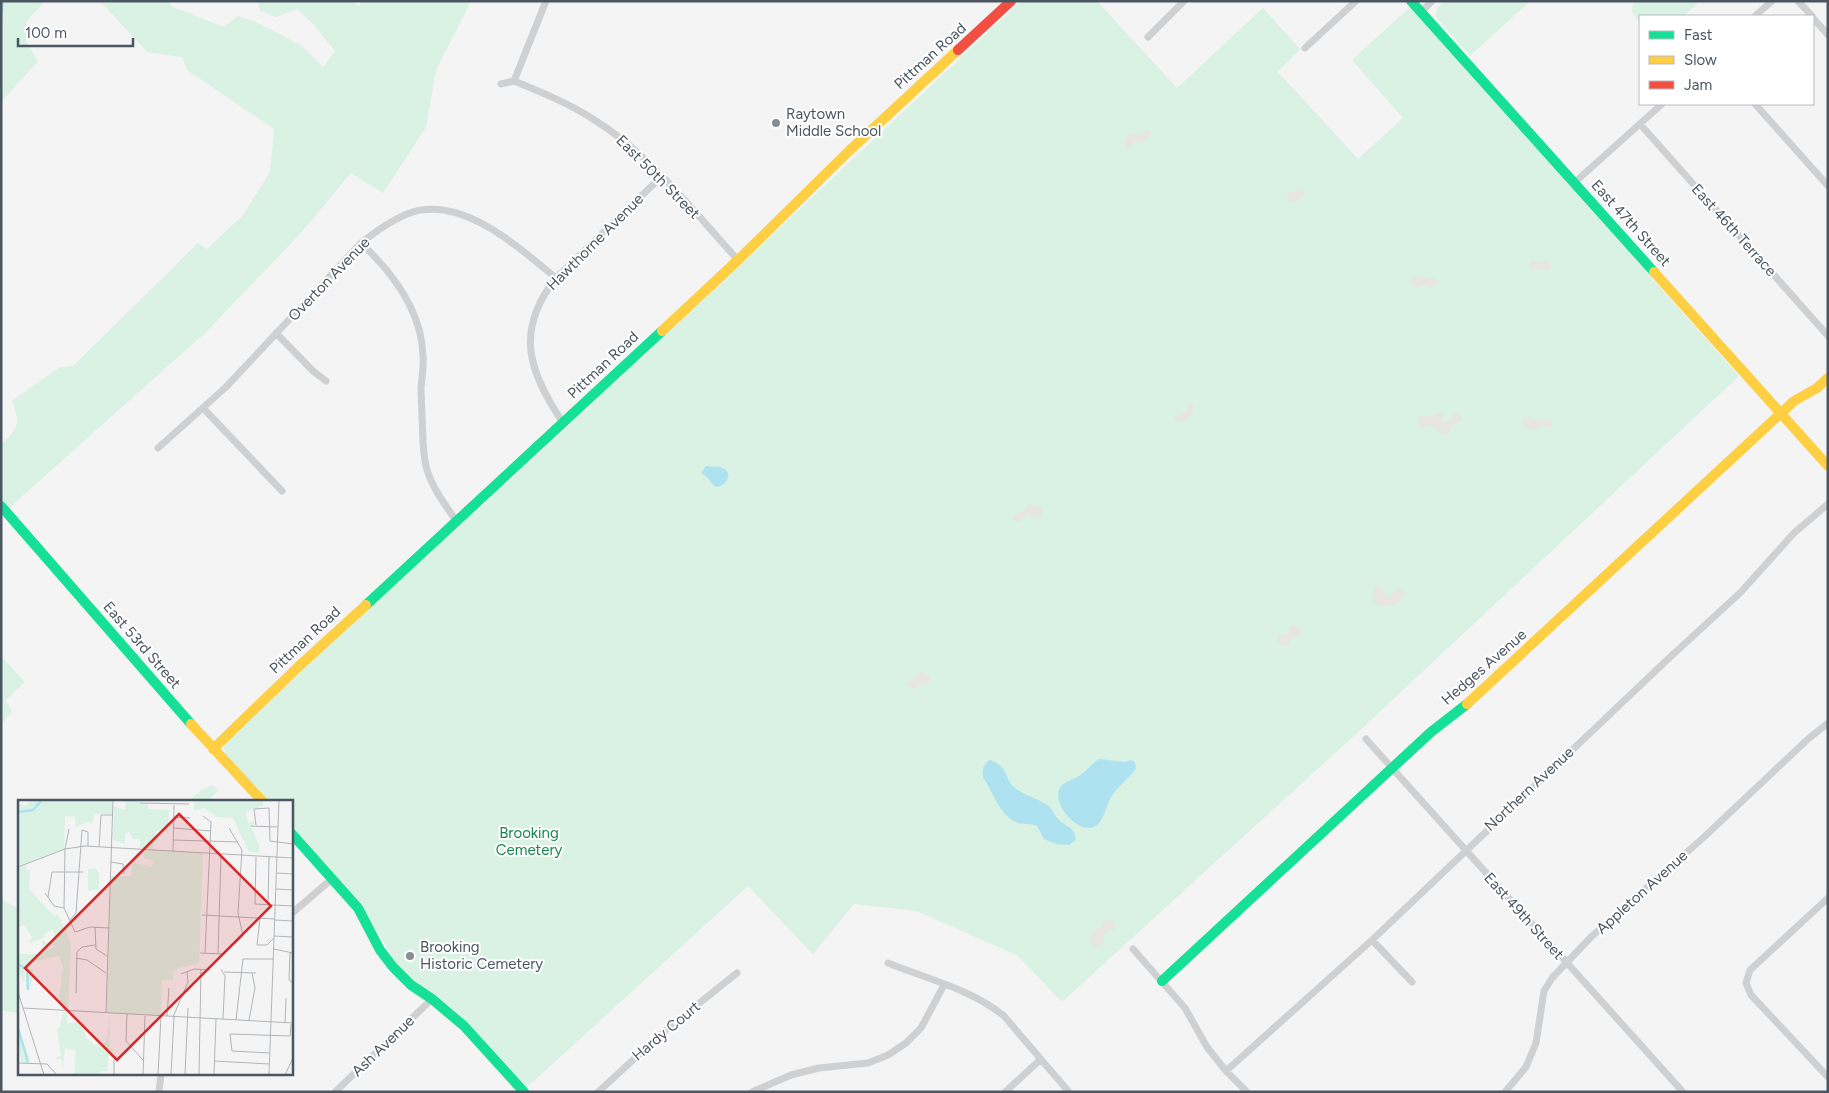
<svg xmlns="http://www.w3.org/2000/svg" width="1829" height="1093" font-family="Figtree,sans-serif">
	<rect width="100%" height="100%" fill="#f4f4f4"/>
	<!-- green -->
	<path fill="#d9f2e3" d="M1,1H45L26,22V41L38,61L1,102Z
		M100,1H167L173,7L224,27L238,16L258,23L302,46L323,67L335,51L313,24L297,9L276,17L260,11L258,1H351L359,6L362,1H471L436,70L426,127L383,193L351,173L301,233L205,333L9,508L1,498V445C18,428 21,424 12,401L60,367L73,366L198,243L207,249L243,215L270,172L274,129L187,70L182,57L147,52Z
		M1021,1H1097L1177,88L1263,8L1300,49L1278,72L1358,159L1403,118L1352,60L1410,7L1739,376L1356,734L1062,1002L1017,955L916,911L854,904L813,954L748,886L526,1088L458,1013L411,979L399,967L359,902L291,827V802H268L225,754L224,749L225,743L309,663L544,449Z
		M1444,1H1530L1470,56L1436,17L1437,8Z
		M1633,1H1700L1684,16H1640V23L1632,12Z
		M1,656L25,682L6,700L12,712L1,724Z
		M212,785L219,790L207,802H188L200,791Z
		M1,899L19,909V1013L1,1011Z"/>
	<!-- sand -->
	<path fill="#e7e6e1" d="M1147,130L1152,133C1150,140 1140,144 1134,142L1130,148H1126L1124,142L1127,136L1130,134L1137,135Z
		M1300,189L1304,191V195L1294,203H1291L1286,199L1288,192H1294Z
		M1532,260L1537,262L1547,260L1550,262L1551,266L1547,271L1540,268L1533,270L1528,265Z
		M1419,275L1426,278H1434L1437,282L1432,289L1425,285L1418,288L1413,287L1411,282L1414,277Z
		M1189,403H1192L1194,405L1193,414L1183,422H1177L1174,419L1175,416L1186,412Z
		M1439,412L1444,415L1442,419L1445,423L1455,413L1459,414L1462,419L1460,422L1452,425L1450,433L1444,435L1431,426L1423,428L1419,426L1417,420L1421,416H1432Z
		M1525,417H1531L1537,421L1548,419L1552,422V426L1550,428L1542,426C1533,431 1529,431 1521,424Z
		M1029,504L1040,507L1043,510L1042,516L1037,519L1028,515L1020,521L1016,522L1013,519L1015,514L1025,510Z
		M1376,586L1382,587L1387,595H1390L1399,588L1406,594C1394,612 1396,602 1379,606L1373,602L1372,593Z
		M1292,625L1298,627L1301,632L1298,636L1292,638L1287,645H1281L1277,640L1279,635L1288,633L1289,628Z
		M920,672H923L929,676L930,681L927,683L921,684L915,689L909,688L907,686V682L915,679Z
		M1106,919L1114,921L1116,926L1114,930L1104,933C1105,941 1102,949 1094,947L1090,942V935L1095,930L1099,929Z"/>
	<!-- water -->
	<path fill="#aee2f0" d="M706,466C711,467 719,466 723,468C734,474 726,484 718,487L714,486L707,477L701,473Z
		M1099,759L1125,762L1131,760L1135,763L1136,769C1128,779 1118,786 1111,797C1106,806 1104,822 1094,827C1078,834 1051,804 1060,788C1064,781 1073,780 1079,776C1087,771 1091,764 1099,759Z
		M990,760C1010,767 1003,778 1015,788C1025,796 1037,798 1047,805C1053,809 1054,815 1059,820C1063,824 1071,827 1074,832C1074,833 1076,839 1076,840L1069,845L1056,844L1044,839L1037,826C1030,823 1024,825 1018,823C999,815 994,794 983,777C982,769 983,765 990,760Z"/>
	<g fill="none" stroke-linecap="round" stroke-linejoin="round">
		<!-- stream -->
		<path stroke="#aee2f0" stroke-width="2.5" d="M1,19L3,1"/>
		<!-- street -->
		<path stroke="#ced0d2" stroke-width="7" d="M1798,1L1812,16
			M1421,12L1432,1
			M1755,16L1772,1
			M1813,18L1828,35
			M1148,37L1184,1
			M1305,48L1356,1
			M514,81C541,92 568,103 593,119C650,154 693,211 738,260
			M514,81L546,1
			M501,84L514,81
			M1755,104L1828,186
			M1640,124L1828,336
			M1574,183L1662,104
			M361,243C393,273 422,311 423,356C424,367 422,377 421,387C421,397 422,407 422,417C423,435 422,453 427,470C433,489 446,506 457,522
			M276,333L313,371L326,381
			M203,408L282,491
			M563,423C529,372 514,331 556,278L661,177
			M158,448L226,387L361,243C375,232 390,221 407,214C460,193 518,247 556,278
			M1366,739L1683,1092
			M1828,898L1750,970L1746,983L1751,995L1828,1077
			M291,914L333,878
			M1372,940L1412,982
			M1133,949L1185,1008L1207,1047L1226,1071L1247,1092
			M888,963C925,978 973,990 1004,1016L1069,1092
			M1226,1071L1372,940L1667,660L1741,592L1794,533L1828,504
			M159,1092L161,1074
			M335,1092L432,999
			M598,1092L668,1028L737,973
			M752,1092L791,1075L819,1068L868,1063L888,1055L906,1043L921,1028L944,985
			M1005,1092L1041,1059
			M1505,1092L1526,1067L1536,1043L1544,991L1552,978L1591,937L1703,838L1808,739L1828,723"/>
		<!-- fast -->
		<path stroke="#16e098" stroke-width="10" d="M1411,1L1654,272
			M1,506L191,724
			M366,605L662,331
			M291,833L358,908L380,950L393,967L411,985L432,999L464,1026L524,1092
			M1162,981L1431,732L1467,704"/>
		<!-- slow -->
		<path stroke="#ffcf43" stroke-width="10" d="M1654,272L1828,466
			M662,331L738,260L850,150L958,50
			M1467,704L1794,401L1817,388L1828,378
			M191,724L263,802
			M213,749L297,668L366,605"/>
		<!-- jam -->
		<path stroke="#f24e42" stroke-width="10" d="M958,50L1011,1"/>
	</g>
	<!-- markers -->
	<g fill="#868d94" stroke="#fff" stroke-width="2">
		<circle cx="776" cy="123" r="5"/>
		<circle cx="410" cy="956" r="5"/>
	</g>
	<g text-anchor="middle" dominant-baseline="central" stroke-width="4" stroke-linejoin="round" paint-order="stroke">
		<!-- street labels -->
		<g font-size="15" fill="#4a5661" stroke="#fff">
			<text transform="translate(930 56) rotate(-42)">Pittman Road</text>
			<text transform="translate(658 177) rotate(45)">East 50th Street</text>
			<text transform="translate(1631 223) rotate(48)">East 47th Street</text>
			<text transform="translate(1734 230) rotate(48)">East 46th Terrace</text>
			<text transform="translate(595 242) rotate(-45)">Hawthorne Avenue</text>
			<text transform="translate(329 279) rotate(-46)">Overton Avenue</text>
			<text transform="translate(603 365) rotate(-43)">Pittman Road</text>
			<text transform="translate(305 640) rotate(-43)">Pittman Road</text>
			<text transform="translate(142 645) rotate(49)">East 53rd Street</text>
			<text transform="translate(1484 667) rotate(-41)">Hedges Avenue</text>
			<text transform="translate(1529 789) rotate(-43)">Northern Avenue</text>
			<text transform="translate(1642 892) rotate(-42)">Appleton Avenue</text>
			<text transform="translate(1524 916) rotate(48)">East 49th Street</text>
			<text transform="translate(666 1031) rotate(-40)">Hardy Court</text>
			<text transform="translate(383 1046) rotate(-44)">Ash Avenue</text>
		</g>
		<!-- poi labels -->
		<g font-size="15" fill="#4a5661" stroke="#fff" text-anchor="start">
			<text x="786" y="114">Raytown<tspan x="786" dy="17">Middle School</tspan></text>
			<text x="420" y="947">Brooking<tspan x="420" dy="17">Historic Cemetery</tspan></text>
		</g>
		<!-- park labels -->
		<g font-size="15" fill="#17864f" stroke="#fff">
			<text x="529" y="833">Brooking<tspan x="529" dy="17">Cemetery</tspan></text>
		</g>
	</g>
	<!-- overview -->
	<g transform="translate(18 800)">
		<rect width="275" height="275" fill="#f4f4f4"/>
		<path d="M13,0H94V14H77L74,23L69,22L58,27L57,17L47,16L46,49L0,66V3L8,6ZM108,0H122V3L130,5V9L151,10L150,32L143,29L138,32L135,49L128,48L129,33L127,48H122V39H115L111,32L107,34V44L95,40L96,6L107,10ZM176,0L245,1V6L227,12L231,23L238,21L233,26L241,45V53L231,52L215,18L199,17L186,8L176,11ZM126,50L185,53L181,163L161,168L155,172V180H144L143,215L89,213L93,76H113L114,62L134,67L135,60L126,59ZM7,65L10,71L12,70L11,89L36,116L40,114L53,143L50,210L44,209L41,201L45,166L41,156L12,162L11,168L15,170V178L11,190L8,188L10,177L7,171L6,184L0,167V154H22L39,146L24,145L25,140L29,144L37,138L35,129L28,133L26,138L11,143L14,137L6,125L0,127V68ZM77,68L81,73V89L70,91V69ZM45,212H49V223H66L68,237L76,245L88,242L92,216L91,248L96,250L91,254L89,271H83L82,275L56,274L58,250L47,249L44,270V259L36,258L43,256L39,229L42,227ZM0,228L9,252L12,263H3V257L0,256Z" fill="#d9f2e3"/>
		<path fill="none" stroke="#aee2f0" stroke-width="2.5" d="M0,12L15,10L24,0M0,164L9,170L10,190M0,228L10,262"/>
		<path fill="none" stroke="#b0b5b9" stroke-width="1" d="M122,3L171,4M185,16L193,22L187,153M156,17L172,18M238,25L236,9L251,8L252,41L275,44M233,26L260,27M156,28L193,31M155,40L220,42M81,47L83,15H95M47,49L46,108L57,132M47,49L51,29M155,51L156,5M238,57L237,104L275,106M93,62L105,64L106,74M0,67L47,49L67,46L275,58M259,73L275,74M258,89L275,90M27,93L36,106L46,108M30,97L34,72H65M250,105L251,56M184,115L257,119M242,118L239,145H249L256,138M52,120L58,113L64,30L70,32V46M257,120L275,121M77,127L78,149L89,156M57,132L72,127L91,128M256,136L275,137M256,149L275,153M272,152L271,180L275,183M182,153L206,154L225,136L220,113L224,50L211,28M200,154L203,54M58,158L69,160L88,173M203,169L207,176L205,219M206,172L238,173M163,174L176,169L192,170M0,192L26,275M58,193L59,152L64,147L77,145M5,208L275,223M88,213L95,0M109,214L108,241L125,260M149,216L151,188M155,217L170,182L169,172M218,220L225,159H256M231,220L237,188L234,173M267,223L268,198M252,253L214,251L212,234L272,236L273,224M196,261L251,264M0,263L29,264L39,275M96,275V259M125,275L127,216M140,275L143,216M153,275L156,217M167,275L170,208M181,275L183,170M196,275L198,219M251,275L261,0M267,275L275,258"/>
		<path fill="#d62828" fill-opacity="0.15" stroke="#d62828" stroke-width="2.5" d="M161,14L253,106L99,260L7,168Z"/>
		<rect width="275" height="275" fill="none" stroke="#4a5661" stroke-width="2.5"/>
	</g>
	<!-- border -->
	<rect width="1829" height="1093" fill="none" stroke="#4a5661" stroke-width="5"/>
	<!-- legend -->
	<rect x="1639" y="15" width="175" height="90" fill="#ffffff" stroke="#b7bbc0"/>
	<rect x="1649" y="31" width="25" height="8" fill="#16e098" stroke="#b7bbc0"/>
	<text x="1684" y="40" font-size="15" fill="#4a5661">Fast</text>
	<rect x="1649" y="56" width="25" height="8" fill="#ffcf43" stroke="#b7bbc0"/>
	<text x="1684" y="65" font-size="15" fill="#4a5661">Slow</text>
	<rect x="1649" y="81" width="25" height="8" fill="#f24e42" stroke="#b7bbc0"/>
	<text x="1684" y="90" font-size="15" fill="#4a5661">Jam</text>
	<!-- scale -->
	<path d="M18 38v8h115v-8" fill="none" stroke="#4a5661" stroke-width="2.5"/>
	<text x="25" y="38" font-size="15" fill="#4a5661" stroke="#ffffff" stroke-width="4" paint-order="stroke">100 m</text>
</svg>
